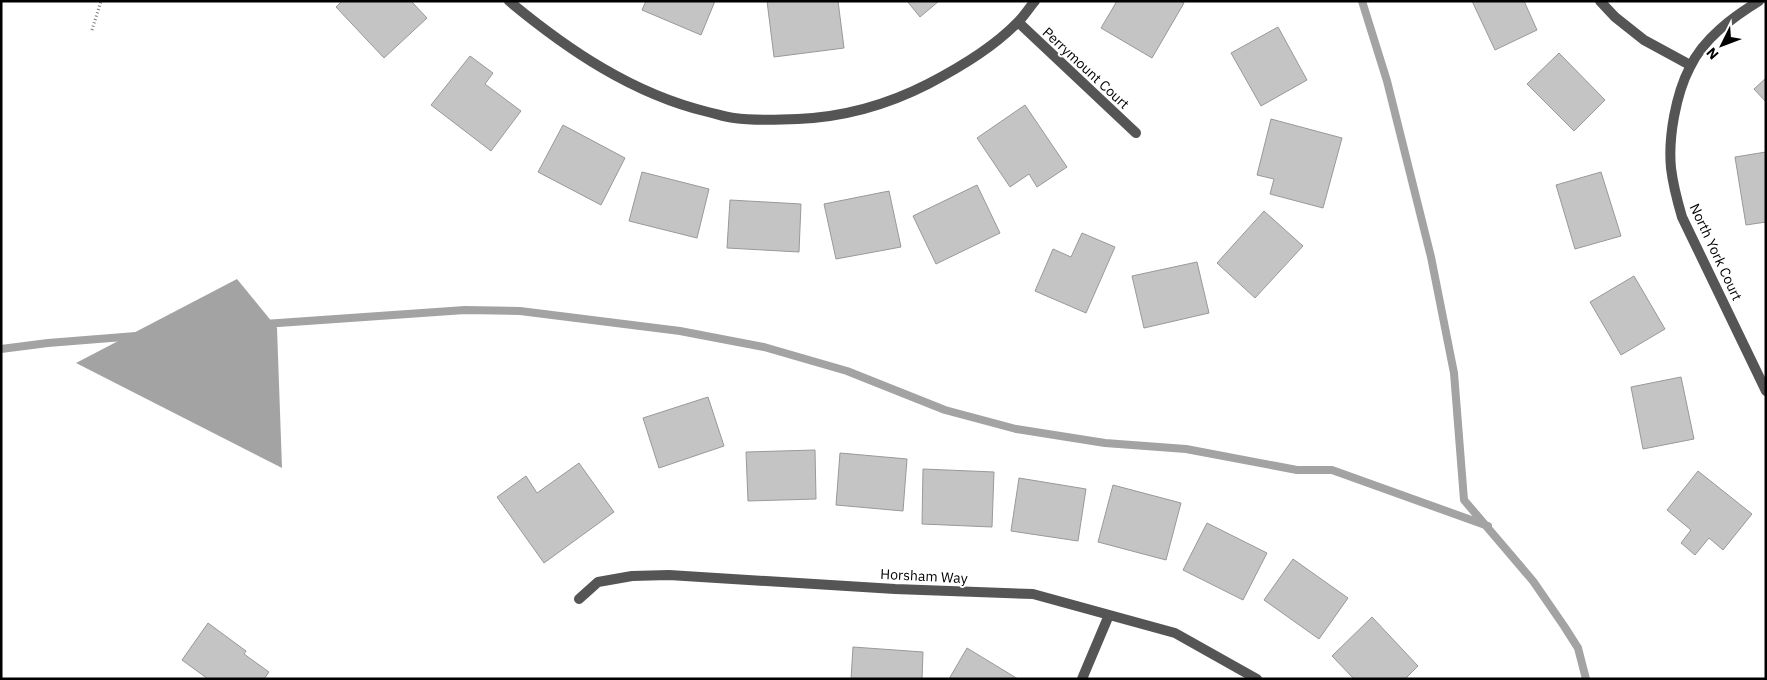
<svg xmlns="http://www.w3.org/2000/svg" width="1767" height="680" font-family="'IBM Plex Sans',sans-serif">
	<rect width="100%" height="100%" fill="#fff"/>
	<!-- water -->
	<path fill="#a3a3a3" d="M237,279L277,328L282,468L76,363Z"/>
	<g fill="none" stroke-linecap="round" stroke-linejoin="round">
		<!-- stream -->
		<path stroke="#a3a3a3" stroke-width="8" d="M1362,1L1387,81L1431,257L1454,373L1464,500L1533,581L1564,626L1578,648L1586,679
			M264,324L465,310L520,311L680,331L764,347L847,371L945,410L1016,429L1105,443L1186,449L1297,470H1332L1488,526
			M1,349L48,343L136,336"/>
	</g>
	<!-- building -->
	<path fill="#c4c4c4" stroke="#999" d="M342,1H411L427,18L384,58L336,7Z
		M646,1H715L701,35L642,10Z
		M767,1H838L844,48L774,57Z
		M907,1H939L920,17Z
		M1117,1H1180L1184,3L1152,58L1101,28Z
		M1472,1H1524L1537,30L1495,50Z
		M1278,27L1307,80L1261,106L1231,53Z
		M1559,53L1605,100L1574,131L1527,84Z
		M470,56L493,73L485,84L521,111L491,151L431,105Z
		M1766,78V102L1754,89Z
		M1025,105L1067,167L1037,187L1029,174L1010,187L977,138Z
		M1271,119L1342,138L1323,208L1270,194L1274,179L1257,175Z
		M563,125L625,158L601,205L538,172Z
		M1766,152V222L1746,225L1735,157Z
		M642,172L709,189L697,238L629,221Z
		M1601,172L1621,236L1575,249L1556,185Z
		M977,185L1000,233L936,264L913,216Z
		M889,191L901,247L836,259L824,204Z
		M730,200L801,204L799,252L727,248Z
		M1264,211L1303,246L1255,298L1217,263Z
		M1082,233L1115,247L1086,313L1035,291L1053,249L1071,257Z
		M1197,262L1209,313L1144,328L1132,276Z
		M1634,276L1665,329L1621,355L1590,302Z
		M1681,377L1694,439L1643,449L1631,387Z
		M708,397L724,446L659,468L643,418Z
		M815,450L816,499L748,501L746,452Z
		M840,453L907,459L903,511L836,505Z
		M579,463L614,512L544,563L497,497L526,476L537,493Z
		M923,469L994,472L992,527L922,524Z
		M1698,471L1752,514L1723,550L1709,538L1695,555L1681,543L1691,530L1667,510Z
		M1019,478L1086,489L1078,541L1011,531Z
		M1113,485L1181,503L1166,560L1098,542Z
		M1207,523L1267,553L1243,600L1183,570Z
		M1293,559L1348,598L1319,639L1264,600Z
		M1372,617L1418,666L1405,679H1354L1332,656Z
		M208,623L246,651L244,654L269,672L264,679H208L182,660Z
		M853,647L923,652L922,679H851Z
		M967,648L1018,679H949Z"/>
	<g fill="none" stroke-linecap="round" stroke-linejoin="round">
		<!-- path -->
		<path stroke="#777" stroke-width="3" stroke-dasharray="1 2.5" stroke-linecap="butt" d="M92,30L101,1"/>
		<!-- minor -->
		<path stroke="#555" stroke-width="10" d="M509,1C568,50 633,94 708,112C717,114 725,117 734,118C755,121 777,120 798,119C844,117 887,105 928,84C959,68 994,47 1018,22C1024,16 1029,8 1035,1
			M1600,1L1615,17L1644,40L1690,65
			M1759,1C1733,17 1704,38 1690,67C1676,94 1668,137 1671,168C1673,185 1677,200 1682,217L1766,391
			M1018,22L1136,133
			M579,599L598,582L632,576L669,575L895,589L1033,594L1175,633L1257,679
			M1082,679L1109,615"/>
	</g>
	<g text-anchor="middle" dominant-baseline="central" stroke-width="4" stroke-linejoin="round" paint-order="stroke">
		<!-- street labels -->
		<g font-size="14" fill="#000" stroke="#fff">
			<text transform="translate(1086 68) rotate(43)">Perrymount Court</text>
			<text transform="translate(1716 252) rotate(65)">North York Court</text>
			<text transform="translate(924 576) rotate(3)">Horsham Way</text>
		</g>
	</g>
	<!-- border -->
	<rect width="1767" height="680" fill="none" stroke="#000000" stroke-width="5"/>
	<!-- north arrow -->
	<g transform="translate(1722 45) rotate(228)" stroke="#ffffff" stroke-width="4" paint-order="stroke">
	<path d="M0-4L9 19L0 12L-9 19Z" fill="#000000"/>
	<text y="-8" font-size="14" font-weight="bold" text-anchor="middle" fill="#000000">N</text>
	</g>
</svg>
